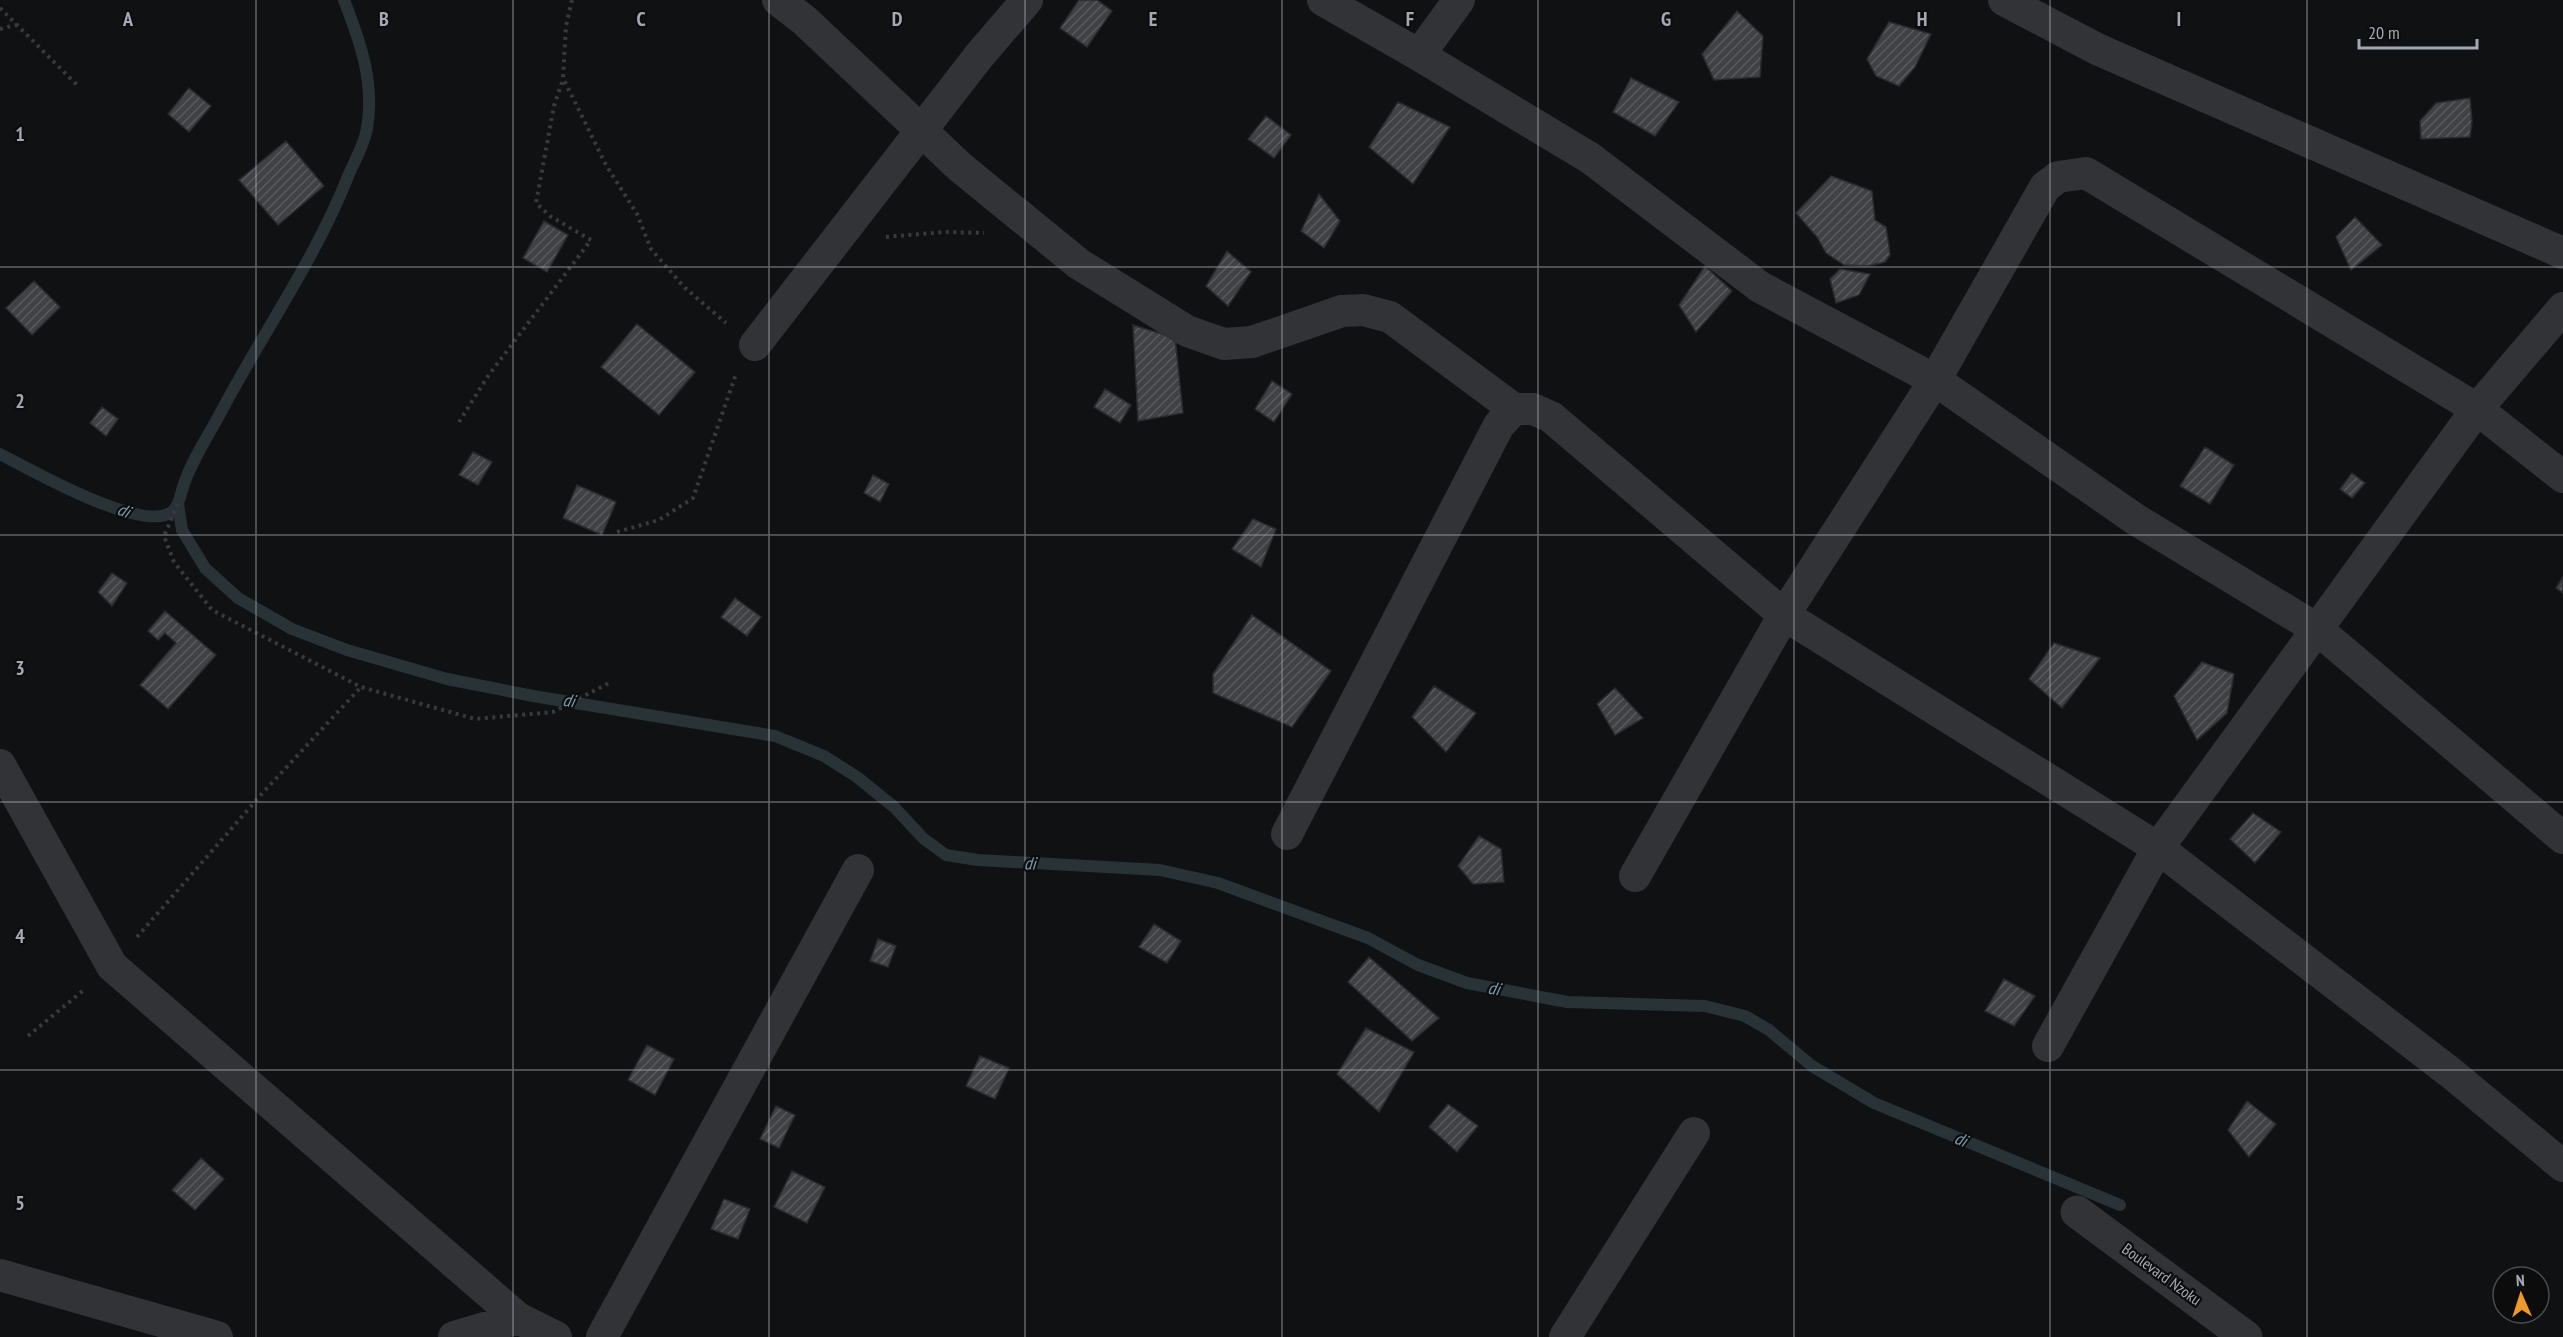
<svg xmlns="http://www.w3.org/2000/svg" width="2563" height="1337" font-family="'PT Sans Narrow',sans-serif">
	<defs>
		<pattern id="building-hatch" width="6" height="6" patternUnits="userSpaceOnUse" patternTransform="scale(1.5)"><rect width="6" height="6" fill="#3f4145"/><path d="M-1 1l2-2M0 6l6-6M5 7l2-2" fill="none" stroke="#585a5d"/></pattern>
	</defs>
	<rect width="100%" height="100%" fill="#101112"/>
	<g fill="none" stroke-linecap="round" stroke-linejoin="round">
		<!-- stream -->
		<path stroke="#293237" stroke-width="12" d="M0,454C33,471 135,529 168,514C178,510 180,497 183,487C191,461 209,435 222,410C264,331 316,258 349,174C355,160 365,143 367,128C375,83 360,41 344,0
			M178,504L182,530L205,568L238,598L292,629L347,650L447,679L533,696L775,736L824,756L857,777L894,807L924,839L946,855L978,860L1160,870L1218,883L1368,938L1418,965L1467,983L1567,1002L1705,1006L1745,1016L1769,1030L1812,1066L1874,1103L2120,1205"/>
	</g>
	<!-- building -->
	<path fill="url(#building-hatch)" stroke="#2a2b2e" stroke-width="1.5" d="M1079,0H1097L1112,11L1087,47L1060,28Z
		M1737,11L1763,36L1760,77L1714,80L1702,54Z
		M1889,22L1931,34L1915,67L1899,86L1876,76L1867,59Z
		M1631,78L1679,102L1655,136L1613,112Z
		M189,88L211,106L189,132L168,114Z
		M2470,98L2472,122L2470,137L2421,139L2420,121L2436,103Z
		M1398,102L1450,127L1413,184L1369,147Z
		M1266,116L1291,135L1274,158L1248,139Z
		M286,141L324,186L278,225L239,180Z
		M1831,176L1872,191L1875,220L1886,227L1889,246L1890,255L1885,262L1867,266L1844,265L1826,253L1817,237L1796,213Z
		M1319,194L1340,221L1324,248L1301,231Z
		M2355,217L2382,245L2351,270L2336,237Z
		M544,221L568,235L547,272L523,258Z
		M1227,251L1251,272L1228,306L1206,286Z
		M1705,266L1732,291L1696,332L1679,305Z
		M1840,269L1870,274L1859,295L1836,303L1830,279Z
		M34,281L60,307L32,335L6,308Z
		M637,324L695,372L659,415L601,367Z
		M1133,325L1175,338L1183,413L1138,421Z
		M1272,381L1292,394L1274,422L1255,409Z
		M1105,389L1131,405L1120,423L1094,407Z
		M102,407L118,419L106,436L90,423Z
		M2205,447L2234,465L2210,504L2180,486Z
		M473,452L492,462L478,485L459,475Z
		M2352,473L2365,483L2352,498L2340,489Z
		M873,475L889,484L880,502L864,493Z
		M577,485L616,502L602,535L563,518Z
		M1253,519L1276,529L1261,567L1232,549Z
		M112,573L127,583L112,606L98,592Z
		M2563,577V593L2556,588Z
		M735,598L761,617L747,636L721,617Z
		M165,611L216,655L168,709L140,685L176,643L165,633L158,640L148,631Z
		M1252,615L1331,671L1292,727L1213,693V674Z
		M2054,643L2100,658L2062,708L2029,679Z
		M2202,662L2234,674L2227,713L2197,740L2174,696Z
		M1434,686L1476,713L1446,752L1412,717Z
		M1615,688L1643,718L1615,735L1597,704Z
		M2253,813L2281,832L2255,863L2230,839Z
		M1479,836L1501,849L1504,882L1473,884L1458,866Z
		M1154,924L1181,941L1167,963L1139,947Z
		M878,939L896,946L888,967L870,961Z
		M1369,957L1439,1018L1412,1041L1348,982Z
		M2004,979L2035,996L2014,1026L1985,1011Z
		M1366,1028L1414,1052L1379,1112L1337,1074Z
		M647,1045L674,1059L655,1095L628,1080Z
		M980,1056L1009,1068L995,1099L966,1086Z
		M2247,1101L2276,1124L2249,1157L2228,1130Z
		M1448,1104L1478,1126L1457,1152L1429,1127Z
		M776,1106L795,1115L779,1148L760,1139Z
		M201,1158L224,1179L195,1210L172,1190Z
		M792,1171L825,1187L807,1223L774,1207Z
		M724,1199L750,1209L738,1239L711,1229Z"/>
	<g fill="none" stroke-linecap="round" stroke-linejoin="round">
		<!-- path -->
		<path stroke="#383a3e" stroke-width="4" stroke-dasharray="3 4.5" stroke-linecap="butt" d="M572,0L566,26L563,78L606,165L637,214L651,249L684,287L726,323
			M0,8L77,85
			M0,29L16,25
			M886,237L944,232L984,233
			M459,422L488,376L591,240L550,216L536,203L554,106L563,79
			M178,504L164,536L174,562L212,610L361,687L475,719L553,712L609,683
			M617,532L659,520L693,498L736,374
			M137,937L259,797L361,687
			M28,1036L85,989"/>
		<!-- minor -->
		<path stroke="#323337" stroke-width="32" d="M778,0L804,20L960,167L1079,264L1187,331L1224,344L1252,342L1342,311L1363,310L1390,317L1514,409
			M1323,0L1419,55L1590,158L1760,287L1935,380L2135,519L2317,629L2563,838
			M2004,0L2097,49L2563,253
			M1419,55L1459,0
			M755,345L979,56L1027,0
			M0,765L112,966L518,1318L556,1337
			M1287,834L1499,425L1514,409H1533L1551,417L1784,615L2158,848L2451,1073L2563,1166
			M1635,876L1784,615L1935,380L2045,187L2058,177L2086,173L2477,409L2563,477
			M2048,1046L2158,848L2477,409L2563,308
			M0,1275L217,1337
			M454,1337L518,1318
			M602,1337L858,870
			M1565,1337L1694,1133"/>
		<!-- tertiary -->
		<path stroke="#323337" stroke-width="33" d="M2077,1212L2246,1337"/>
	</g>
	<!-- grid -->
	<path fill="none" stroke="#a2a9b3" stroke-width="1.5" stroke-opacity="0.55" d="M256,0V1337M513,0V1337M769,0V1337M1025,0V1337M1282,0V1337M1538,0V1337M1794,0V1337M2050,0V1337M2307,0V1337M0,267H2563M0,535H2563M0,802H2563M0,1070H2563"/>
	<g text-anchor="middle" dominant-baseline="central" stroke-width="4.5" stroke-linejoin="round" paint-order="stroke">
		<!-- street labels -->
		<g font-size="16" fill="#a2a9b3" stroke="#0c0c0d">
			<text transform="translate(2162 1274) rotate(36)">Boulevard Nzoku</text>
		</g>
		<!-- water labels -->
		<g font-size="18" font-style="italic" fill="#789bae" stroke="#0c0c0d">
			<text transform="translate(124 510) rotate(23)">di</text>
			<text transform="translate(569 700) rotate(10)">di</text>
			<text transform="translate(1030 863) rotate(3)">di</text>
			<text transform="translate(1494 988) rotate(11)">di</text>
			<text transform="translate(1961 1139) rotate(22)">di</text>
		</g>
	</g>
	<g font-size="20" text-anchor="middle" font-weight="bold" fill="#a2a9b3" stroke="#0c0c0d" stroke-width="4.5" stroke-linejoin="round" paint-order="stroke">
		<text x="128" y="26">A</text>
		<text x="384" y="26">B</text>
		<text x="641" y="26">C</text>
		<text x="897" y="26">D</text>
		<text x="1153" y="26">E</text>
		<text x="1410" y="26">F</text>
		<text x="1666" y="26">G</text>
		<text x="1922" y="26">H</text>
		<text x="2179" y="26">I</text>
		<text x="20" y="141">1</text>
		<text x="20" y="408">2</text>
		<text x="20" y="675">3</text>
		<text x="20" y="943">4</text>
		<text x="20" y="1210">5</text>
	</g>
	<!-- north arrow -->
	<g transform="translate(2521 1295) rotate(357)"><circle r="28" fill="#0c0c0d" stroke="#484b4f" stroke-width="1.5"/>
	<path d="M0-4.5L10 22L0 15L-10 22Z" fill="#ef992b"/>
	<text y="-9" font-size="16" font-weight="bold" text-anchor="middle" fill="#a2a9b3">N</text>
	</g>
	<!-- scale -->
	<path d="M2359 39v9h118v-9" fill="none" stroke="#a2a9b3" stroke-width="3"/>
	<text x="2368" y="39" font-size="18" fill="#a2a9b3" stroke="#0c0c0d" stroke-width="4.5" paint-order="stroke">20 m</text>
</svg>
